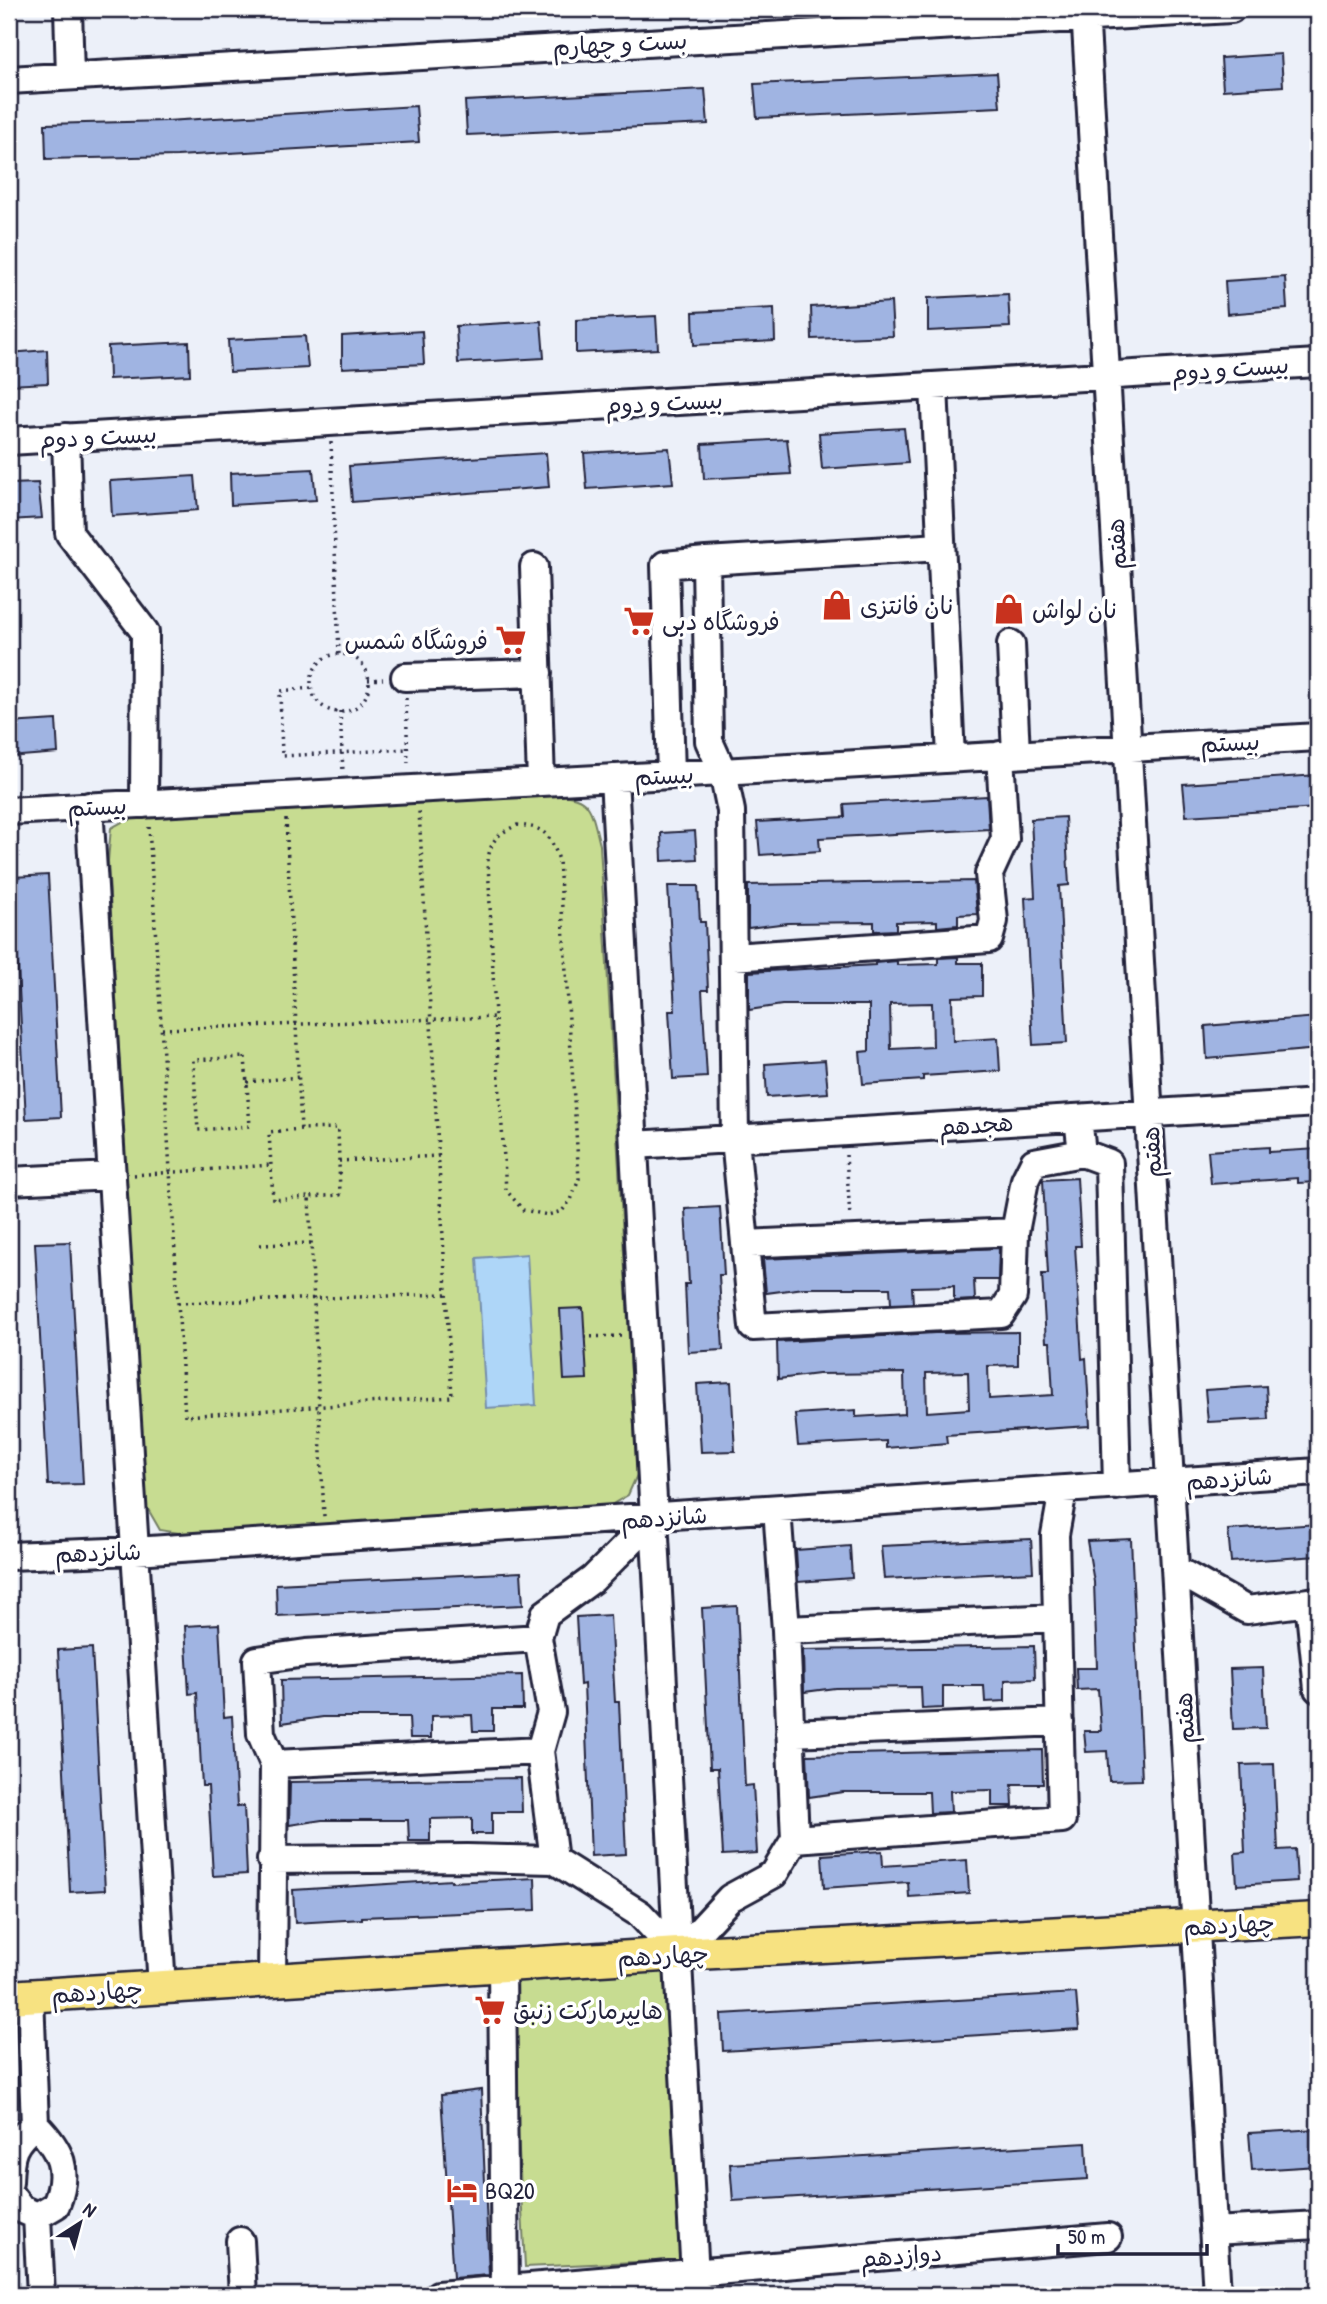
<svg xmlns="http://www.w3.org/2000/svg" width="1327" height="2304" font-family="'Patrick Hand','Playpen Sans Arabic',sans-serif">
	<rect width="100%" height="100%" fill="#ecf0f9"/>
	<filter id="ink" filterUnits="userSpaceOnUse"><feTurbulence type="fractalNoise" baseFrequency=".0143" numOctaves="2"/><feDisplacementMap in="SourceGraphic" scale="14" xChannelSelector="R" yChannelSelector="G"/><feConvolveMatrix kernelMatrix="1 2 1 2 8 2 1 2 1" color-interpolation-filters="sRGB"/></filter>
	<g filter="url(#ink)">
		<!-- green -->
		<path fill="#c7dc91" stroke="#747f66" stroke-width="2" d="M548,794C592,795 590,806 600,845L637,1475L628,1495L609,1506L185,1534L160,1530L145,1504L108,861L111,828L131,817Z
			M664,1971L680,2260L525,2267L510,1979Z"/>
		<!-- water -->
		<path fill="#aed6f8" stroke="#768eac" stroke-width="2" d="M527,1254L536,1405L486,1408L477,1258Z"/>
		<!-- building -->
		<path fill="#a0b4e2" stroke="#22223b" stroke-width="2" fill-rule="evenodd" d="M1281,54L1283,86L1223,90L1221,58Z
			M997,73L1000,107L757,118L754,84Z
			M705,89L708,124L467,135L465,101Z
			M416,106L419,142L177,156L46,159L45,124L166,121Z
			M1285,277L1287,309L1227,314L1225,281Z
			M1008,294L1010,327L928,331V298Z
			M891,302L893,336L812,339L811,307Z
			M774,308L775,341L694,345L693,312Z
			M656,316L658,349L576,353V320Z
			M541,321L544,358L458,363L456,326Z
			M422,331L424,364L342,368V336Z
			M305,336L308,368L230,372L228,340Z
			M189,342L190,375L109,379L108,346Z
			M47,350L48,383L9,385V353Z
			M904,428L908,463L822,469L819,433Z
			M787,439L791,474L704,479L702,444Z
			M669,448L673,483L587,489L584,453Z
			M546,453L549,487L352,502L349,466Z
			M313,469L316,500L231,505L230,473Z
			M195,476L198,510L112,516L110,481Z
			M38,483L42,518L9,520V484Z
			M56,720L58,753L9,757V723Z
			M1318,775V808L1186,816L1183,784Z
			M987,796L989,829L819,838L820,851L760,855L757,822L845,817L844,804Z
			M1065,817L1069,885L1059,886L1067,1043L1033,1045L1025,898L1035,897L1031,819Z
			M695,831L697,859L662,861L661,833Z
			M48,875L61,1117L26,1119L13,877Z
			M974,881L977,914L958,915V925L937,927V921L896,922V930L874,931V922L788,923L748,928V885Z
			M668,886H698L700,922H705L708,990H702L707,1077L673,1079L669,1011H675Z
			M958,957V963H982V996L952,997L953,1041L998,1038L1000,1071L923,1076V1080L863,1084L860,1052L869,1051V1005H782L749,1010V972L875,965V963L897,961V965L938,964V958ZM932,1003L933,1047L891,1049L890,1004Z
			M1318,1017V1049L1207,1059L1205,1026Z
			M825,1060L828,1093L767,1097L765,1064Z
			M1269,1147V1152L1318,1149V1182L1298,1183V1178L1211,1184L1208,1151Z
			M1077,1178L1081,1246H1075L1082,1359L1086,1358L1090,1426L946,1435L947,1443L886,1448V1441L798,1446L795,1414L856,1410V1417L905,1414L904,1373L818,1374L778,1379L777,1342L935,1333L1018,1332V1365L988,1366L989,1399L1053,1395L1050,1342H1046L1042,1274H1048L1043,1180ZM968,1372L969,1409L927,1412L926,1373Z
			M720,1207L724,1275H719L723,1350L688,1352L685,1284H689L685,1209Z
			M70,1242L83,1484L48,1485L35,1243Z
			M999,1248L998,1280H974L975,1300L954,1301V1286L912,1287L913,1303L891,1304L890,1288H804L766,1293L763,1259Z
			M583,1308L587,1379L564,1380L560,1309Z
			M731,1382L735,1451L701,1452L697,1384Z
			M1266,1386L1268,1419L1208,1422L1205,1390Z
			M1318,1524V1556L1231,1562L1228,1530Z
			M1031,1539L1033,1572L884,1579L881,1546Z
			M1131,1539L1142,1780L1109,1781L1107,1751L1086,1752L1084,1731H1101L1098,1689L1077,1690L1076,1668H1097L1094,1582L1087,1541Z
			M850,1546L852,1578L798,1582L796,1550Z
			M521,1572L523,1605L277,1616L276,1584Z
			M737,1606L745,1786L753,1785L757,1853L723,1855L718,1768H710L702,1608Z
			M610,1615L615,1702H619L626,1854L591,1856L584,1684L580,1685L576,1617Z
			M219,1624L224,1717L232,1716L237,1807L244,1806L247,1874L213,1876L208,1786H202L197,1693L189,1694L185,1626Z
			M1034,1646L1035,1679L1005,1680V1701L985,1702L984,1686H943V1708L922,1709L921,1687L835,1688L804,1692L803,1650Z
			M92,1648L105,1890L70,1892L58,1650Z
			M1263,1668L1266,1728L1233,1729L1230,1669Z
			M522,1675L523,1709H493V1731H473L472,1715L431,1716V1738H410L409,1717H323L282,1723L281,1680Z
			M1042,1750L1043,1784H1012L1013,1806H992V1790L950,1791L951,1812L930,1813L929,1792H843L809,1797L807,1755Z
			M1274,1764L1278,1850L1295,1849L1297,1881L1237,1885L1235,1853L1245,1852L1241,1765Z
			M521,1778L522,1812H492V1834H472V1818L430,1819V1841H409L408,1820H322L289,1825L290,1782Z
			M882,1851L883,1866L967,1860L969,1893L909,1897L908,1882L824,1888L822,1855Z
			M535,1878L536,1910L362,1917V1919L295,1923L293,1890L451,1880V1882Z
			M1076,1993L1079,2029L723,2051L721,2014Z
			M481,2090L489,2275L453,2278L441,2095Z
			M1318,2129V2166L1252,2170L1249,2133Z
			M1086,2143L1088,2179L733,2201L730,2164Z"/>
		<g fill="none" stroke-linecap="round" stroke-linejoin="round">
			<!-- minor casing -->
			<g stroke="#22223b" stroke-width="32">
				<path id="minor" d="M68,9L70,76
					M1085,9L1217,2295
					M9,80L1231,9
					M934,386L951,758
					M66,437L69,533L145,632L144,804
					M9,441L1318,363
					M941,547L706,561L709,741L723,772L731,811L735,1139L753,1327L1001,1314L1013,1296L1015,1232L1025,1180L1034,1162L1082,1153L1078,1118
					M534,567L541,782
					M1011,644L1016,754
					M405,677L538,673
					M671,775L665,565L706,561
					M614,778L696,2295
					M89,806L162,1987
					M9,811L671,775L1318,737
					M733,957L989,939L994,921L989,874L1005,839L1000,755
					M634,1145L1318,1103
					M1082,1153L1109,1163L1117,1486
					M9,1181L112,1176
					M745,1244L1015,1232
					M9,1556L135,1551L1318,1472
					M1175,1569L1247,1610L1309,1602
					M1318,1601L1309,1602L1318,1689
					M786,1630L1057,1618
					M790,1733L1060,1722
					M274,1764L540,1751
					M795,1839L1062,1819L1055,1535L1063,1490
					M271,1860L467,1858L554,1860L540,1751L551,1712L538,1638
					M554,1860L640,1914L678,1954L730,1898L774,1874L795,1839L786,1630L777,1509
					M502,1965L505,2295
					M272,1980L274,1764L261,1734L257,1660L306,1653L538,1638L545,1614L593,1579L654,1518
					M30,1996L35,2124
					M9,2182C10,2151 12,2145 35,2124C61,2150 70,2170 56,2205L37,2216
					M9,2193L21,2209L37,2216
					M37,2216L41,2295
					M1213,2231L1318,2225
					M240,2241L243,2295
					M438,2295L1108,2237"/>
			</g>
			<!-- major casing -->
			<g stroke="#22223b" stroke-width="37">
				<path id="major" d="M9,1997L678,1954L1318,1919"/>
			</g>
			<!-- path -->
			<path stroke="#22223b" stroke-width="3.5" stroke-dasharray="2 5" stroke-linecap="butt" d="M331,442L339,654
				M311 683a29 29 0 1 1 58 0a29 29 0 1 1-58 0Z
				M368,680L383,679
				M311,688L280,691L282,756L408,749
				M406,698L408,767
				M340,711L343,772
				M286,819L301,1129L338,1128L340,1195L309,1197L324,1517
				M517,825C545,827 550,834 559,860L579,1179L571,1200L562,1211L548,1215L523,1210L506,1190L495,1017L488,861C490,840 498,834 517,825Z
				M149,827L185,1416L452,1397L419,811
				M162,1029L495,1017
				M245,1057L250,1126L198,1130L193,1060Z
				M247,1082L299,1077
				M301,1129L269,1132L273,1200L309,1197
				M846,1155L850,1217
				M339,1161L439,1156
				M134,1175L271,1165
				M260,1245L311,1243
				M178,1303L447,1294
				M584,1337L621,1336"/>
			<!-- minor -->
			<use href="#minor" stroke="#fff" stroke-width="26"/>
			<!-- major -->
			<use href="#major" stroke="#f7e281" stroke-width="32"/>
		</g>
	</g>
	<!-- icons -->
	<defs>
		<g id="shop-bare" transform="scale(2.415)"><path d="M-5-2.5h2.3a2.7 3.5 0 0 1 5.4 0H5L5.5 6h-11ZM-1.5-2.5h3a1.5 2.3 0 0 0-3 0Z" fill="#c8321e" stroke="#fff" stroke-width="2.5" paint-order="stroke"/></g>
		<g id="supermarket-bare" transform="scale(2.415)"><path d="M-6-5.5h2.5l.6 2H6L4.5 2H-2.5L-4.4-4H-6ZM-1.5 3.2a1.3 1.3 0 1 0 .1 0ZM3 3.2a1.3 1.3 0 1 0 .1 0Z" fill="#c8321e" stroke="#fff" stroke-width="2.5" paint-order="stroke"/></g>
		<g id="hotel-bare" transform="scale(2.415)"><path d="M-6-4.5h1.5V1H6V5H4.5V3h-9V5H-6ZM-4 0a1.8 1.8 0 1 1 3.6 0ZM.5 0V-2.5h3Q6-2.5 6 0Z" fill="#c8321e" stroke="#fff" stroke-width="2.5" paint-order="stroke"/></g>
	</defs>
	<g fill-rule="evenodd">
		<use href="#shop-bare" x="837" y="605"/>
		<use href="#shop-bare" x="1009" y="609"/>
		<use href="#supermarket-bare" x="639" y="621"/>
		<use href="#supermarket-bare" x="511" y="640"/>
		<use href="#supermarket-bare" x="490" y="2010"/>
		<use href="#hotel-bare" x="462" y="2190"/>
	</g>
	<g text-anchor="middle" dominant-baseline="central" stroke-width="7" stroke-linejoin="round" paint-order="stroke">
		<!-- street labels -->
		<g font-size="24" fill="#22223b" stroke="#fff">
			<text transform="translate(620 43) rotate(-3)">بست و چهارم</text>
			<text transform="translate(1230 368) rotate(-4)">بیست و دوم</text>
			<text transform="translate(664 402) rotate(-3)">بیست و دوم</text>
			<text transform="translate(98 436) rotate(-3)">بیست و دوم</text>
			<text transform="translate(1116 544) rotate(-93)">هفتم</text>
			<text transform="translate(1230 742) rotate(-3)">بیستم</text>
			<text transform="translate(664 775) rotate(-3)">بیستم</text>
			<text transform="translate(97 806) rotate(-3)">بیستم</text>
			<text transform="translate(976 1124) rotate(-4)">هجدهم</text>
			<text transform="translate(1151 1152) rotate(-93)">هفتم</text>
			<text transform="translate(1229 1478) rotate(-4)">شانزدهم</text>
			<text transform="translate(664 1517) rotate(-4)">شانزدهم</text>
			<text transform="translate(98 1552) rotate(-2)">شانزدهم</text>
			<text transform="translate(1184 1718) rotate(-93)">هفتم</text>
			<text transform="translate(1229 1924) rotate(-3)">چهاردهم</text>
			<text transform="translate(663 1955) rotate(-3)">چهاردهم</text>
			<text transform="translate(97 1991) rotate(-4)">چهاردهم</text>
			<text transform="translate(901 2255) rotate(-5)">دوازدهم</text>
		</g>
		<!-- poi labels -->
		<g font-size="24" fill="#22223b" stroke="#fff" text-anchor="start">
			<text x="860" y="605">نان فانتزی</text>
			<text x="1032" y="609">نان لواش</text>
			<text x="662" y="621">فروشگاه دبی</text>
			<text x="488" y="640" text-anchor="end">فروشگاه شمس</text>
			<text x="513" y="2010">هایپرمارکت زنبق</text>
			<text x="485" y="2190">BQ20</text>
		</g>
	</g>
	<!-- margin -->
	<rect width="1327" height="2304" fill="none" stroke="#fff" stroke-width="35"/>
	<rect x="18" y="18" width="1292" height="2269" fill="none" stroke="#22223b" stroke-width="2.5" filter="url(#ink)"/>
	<!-- north arrow -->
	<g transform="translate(80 2223) rotate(36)" stroke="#ffffff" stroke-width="5" paint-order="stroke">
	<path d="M0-5L12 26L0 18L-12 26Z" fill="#22223b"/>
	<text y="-10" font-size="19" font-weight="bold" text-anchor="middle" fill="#22223b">N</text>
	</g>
	<!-- scale -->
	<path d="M1058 2244v10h149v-10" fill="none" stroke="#22223b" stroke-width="3.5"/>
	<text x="1068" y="2244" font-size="21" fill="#22223b" stroke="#ffffff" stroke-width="5" paint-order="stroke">50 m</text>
</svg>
